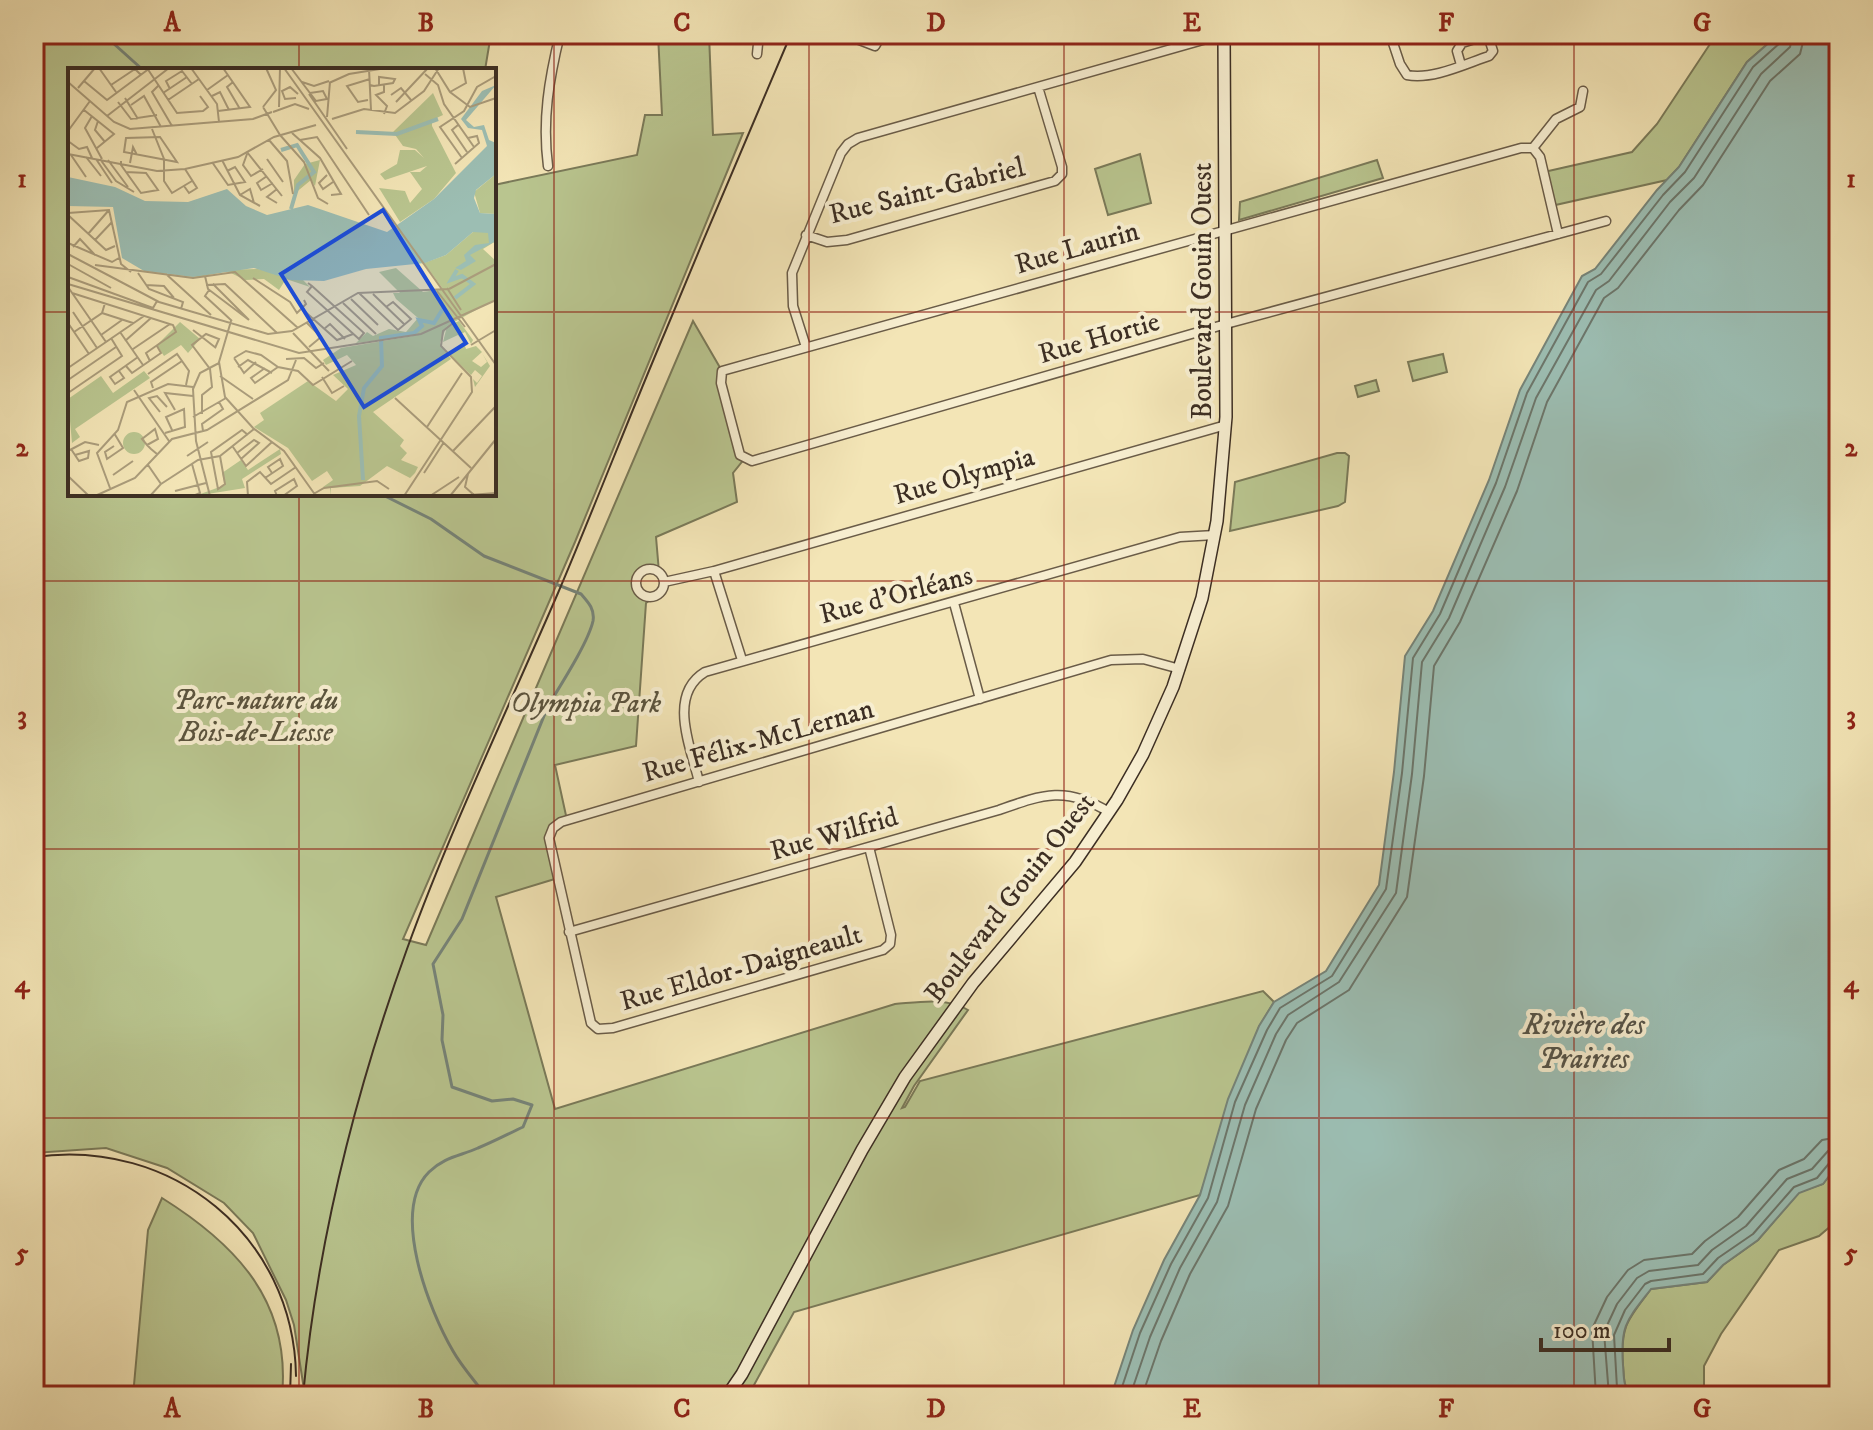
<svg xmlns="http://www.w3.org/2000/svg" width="1873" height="1430" font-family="'IM FELL DW Pica',serif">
	<rect width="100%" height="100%" fill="#f3e5b6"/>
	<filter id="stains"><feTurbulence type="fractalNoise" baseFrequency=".0025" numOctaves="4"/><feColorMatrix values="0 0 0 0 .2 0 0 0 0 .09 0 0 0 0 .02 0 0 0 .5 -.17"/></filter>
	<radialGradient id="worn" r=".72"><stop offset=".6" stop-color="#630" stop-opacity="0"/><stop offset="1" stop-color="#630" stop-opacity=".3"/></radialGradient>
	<!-- green -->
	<path fill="#b9c58f" stroke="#7a7a59" stroke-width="2" d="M34,34H491L485,70H70V494H494V185L637,155L645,115H662L658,34H709L713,135L743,133L575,542L403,939L426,945L693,321L722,371L721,383L745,458L733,473L737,502L656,537L659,572L645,570C628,582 640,603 659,594L646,603L636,746L555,765L567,820L561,822L548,840L558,878L496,897L555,1109L895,1004C920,1002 945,997 968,1010L914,1086L902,1108L905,1107L920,1081L1263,991L1274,1002L1259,1027L1200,1195L794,1312L748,1396H305L294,1325L286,1300L253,1233L224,1203L167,1168L106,1148L34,1153Z
		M1744,34H1779L1747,62L1679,167L1667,180L1551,206L1544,172L1632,152L1657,124L1710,44Z
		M1140,154L1151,203L1108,215L1095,169Z
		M1377,160L1383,178L1239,220L1240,202Z
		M1443,354L1447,372L1413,381L1408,362Z
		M1376,380L1379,391L1358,397L1355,386Z
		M1337,453H1345L1349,456L1345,502L1338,506L1230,531L1235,482Z
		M1839,1163V1219L1819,1236L1779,1250L1721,1334L1704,1366V1393L1700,1396H1631C1623,1386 1624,1377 1623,1365C1620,1325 1628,1320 1651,1289L1707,1282L1723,1265L1758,1240L1799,1192L1823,1184Z
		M162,1198C237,1245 291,1302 282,1396H133L148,1230Z"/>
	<!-- water -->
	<path fill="#9cbeb3" stroke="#768479" stroke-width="2" d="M1779,34H1839V1163L1823,1184L1799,1193L1758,1240L1723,1265L1707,1282L1651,1289C1627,1320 1620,1325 1623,1365C1624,1377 1623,1386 1631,1396H1111L1133,1330L1164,1260L1200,1195L1228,1099L1259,1026L1274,1002L1326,971L1379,885L1394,772L1405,656L1433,611L1489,480L1520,390L1582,276L1595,269L1657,190L1679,167L1747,62Z"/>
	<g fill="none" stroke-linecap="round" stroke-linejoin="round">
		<!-- shore -->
		<path stroke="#6c766b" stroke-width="2" d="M1119,1396L1140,1333L1171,1264L1208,1198L1235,1102L1267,1030L1280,1008L1332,976L1386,889L1402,773L1413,658L1440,614L1496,483L1527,393L1588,282L1601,274L1663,195L1685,172L1753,67L1781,42L1783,34
			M1130,1396L1150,1337L1180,1268L1217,1202L1245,1105L1276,1034L1288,1015L1339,982L1396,893L1412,774L1422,662L1449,618L1505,487L1536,398L1596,290L1609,281L1670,202L1694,178L1761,74L1790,47L1793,34
			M1142,1396L1161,1341L1190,1274L1228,1206L1256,1109L1286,1040L1297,1023L1349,990L1407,897L1424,776L1434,666L1460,622L1517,491L1547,402L1604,298L1618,288L1679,210L1703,185L1770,81L1800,54L1805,34
			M1596,1396L1592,1329L1607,1297L1628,1270L1644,1260L1692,1254L1705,1241L1738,1217L1779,1170L1804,1159L1822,1140L1839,1137
			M1609,1396L1604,1332L1617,1304L1637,1278L1649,1271L1698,1265L1712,1250L1746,1226L1787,1179L1812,1169L1828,1151L1839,1149
			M1621,1396L1617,1388L1614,1335L1625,1310L1645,1284L1651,1281L1703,1274L1718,1258L1753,1234L1794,1187L1817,1178L1831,1161L1839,1159"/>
		<!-- stream -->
		<path stroke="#768479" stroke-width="3" d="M103,34L143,70
			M381,494L431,519L484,556L581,594C588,602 595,609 593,621C588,643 560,686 548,706L462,919L433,964L443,1015L442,1040L452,1087L492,1101L513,1099L532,1105L523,1127C508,1134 493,1142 478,1148C460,1156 444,1157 429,1172C390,1211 429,1310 453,1351C462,1367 475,1381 486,1396"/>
		<!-- minor casing -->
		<g stroke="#6a5c48" stroke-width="11">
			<path id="minor" d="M844,34L875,46L882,34
				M1390,34L1400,64L1407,75C1433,80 1465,64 1489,56L1493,51L1489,39L1484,36L1462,43L1457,51L1461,65
				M757,54L759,34
				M1533,148L1556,119L1580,107L1583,91
				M548,166C542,120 549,79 560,34
				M1558,234L1540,157L1533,148H1521L722,371L721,383L740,455L752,461L1226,324L1558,234L1606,221
				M806,235L827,242L847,240L1055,181L1062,174V167L1038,87
				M806,347L793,306L792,273L841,153L848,144L858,138L1224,34
				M636 583a14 14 0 1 1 28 0a14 14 0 1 1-28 0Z
				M714,571L742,660
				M664,582L714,571L1226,425
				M954,603L980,699
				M699,782C691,748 667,695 705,672L1180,537L1215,535
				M869,847L891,935L890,944L883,950L613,1028L598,1029L591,1023L549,838L553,828L561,822L1111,660L1143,659L1180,669
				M569,932L999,810C1044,794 1066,786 1109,812"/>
		</g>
		<!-- secondary casing -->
		<g stroke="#3c2e23" stroke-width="14">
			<path id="secondary" d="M727,1396L742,1374L862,1150L905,1077L973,983L1075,862L1117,800L1143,754L1173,687L1202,598L1217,521L1226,417L1224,34"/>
		</g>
		<!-- minor -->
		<use href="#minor" stroke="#f7eed0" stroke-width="8"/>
		<!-- secondary -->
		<use href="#secondary" stroke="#f7eed0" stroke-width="11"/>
		<!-- tram -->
		<path stroke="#3c2e23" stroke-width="2" d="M34,1157C171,1137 294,1236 296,1376
			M290,1396L291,1364
			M303,1396C317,1244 355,1093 407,949C451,828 507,711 558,593C595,506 629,417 666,330C707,231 749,132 791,34"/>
	</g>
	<!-- grid -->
	<path fill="none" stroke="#8f2418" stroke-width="2" stroke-opacity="0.55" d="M299,34V70M554,34V1396M809,34V1396M1064,34V1396M1319,34V1396M1574,34V1396M34,312H70M494,312H1839M299,494V1396M34,581H1839M34,849H1839M34,1118H1839"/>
	<g text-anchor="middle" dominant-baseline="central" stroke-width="8" stroke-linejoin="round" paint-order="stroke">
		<!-- street labels -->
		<g font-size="28" fill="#3c2e23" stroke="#f7eed0">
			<text transform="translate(927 191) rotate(-14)">Rue Saint-Gabriel</text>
			<text transform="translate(1077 248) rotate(-16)">Rue Laurin</text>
			<text transform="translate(1202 291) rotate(-90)">Boulevard Gouin Ouest</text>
			<text transform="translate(1099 338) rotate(-16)">Rue Hortie</text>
			<text transform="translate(964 476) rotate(-16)">Rue Olympia</text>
			<text transform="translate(896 595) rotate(-15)">Rue d'Orléans</text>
			<text transform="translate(758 741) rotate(-16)">Rue Félix-McLernan</text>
			<text transform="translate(834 834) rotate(-16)">Rue Wilfrid</text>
			<text transform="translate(1010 898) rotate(-52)">Boulevard Gouin Ouest</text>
			<text transform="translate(741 968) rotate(-16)">Rue Eldor-Daigneault</text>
		</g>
		<!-- park labels -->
		<g font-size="28" font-style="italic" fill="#5b543e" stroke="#f7eed0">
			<text x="256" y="700">Parc-nature du<tspan x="256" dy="32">Bois-de-Liesse</tspan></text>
			<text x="586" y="703">Olympia Park</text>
		</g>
		<!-- water labels -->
		<g font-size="30" font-style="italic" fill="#545247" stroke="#f7eed0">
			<text x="1584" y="1025">Rivière des<tspan x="1584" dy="34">Prairies</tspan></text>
		</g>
	</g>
	<!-- overview -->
	<g transform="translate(68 68)">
		<rect width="428" height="428" fill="#f3e5b6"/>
		<path d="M365,25L375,47L364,52V58L388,105L366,131L332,154L311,120L337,123L342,135L354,121L342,104H352L359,98L317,112L312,106L329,96L332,82H347L356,90L348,81L335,78L325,64ZM252,92L247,118L243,112L226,126V112L237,96ZM428,106V146L412,145L406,124ZM422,163L428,173L415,181L428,193V231L379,258L391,253L405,272L403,276L397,264L393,266L398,281L408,278L414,284L404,293L413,299L419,294L414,285L422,298L407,319L405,311L409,315L414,308L407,302L403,307L381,286L395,274L390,267L375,274L379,258L372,275L383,291L305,344L336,372L332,378L339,385L333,392L350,399L347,405L342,410L319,398L292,418L263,420V428L262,419H255L265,412L259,403L244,413L220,380L186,359L196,352L192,345L240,313L268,333L280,321L265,307L288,297L279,287L258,297L255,292L273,280L345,268L288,275L299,264L305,268L321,261L338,264L350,250L328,231L325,225H332L311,204L328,200L355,224L375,221L356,195L378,187L405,164ZM190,201L235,212L242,219L218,211L211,222L196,211L177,212L159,203L126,210L76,203L125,209L156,202ZM112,254L132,271L120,285L113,277L96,288L89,277ZM76,303L82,310L7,361L12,369L4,375L0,331L33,308L45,325ZM55 375a11 11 0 1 1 22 0a11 11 0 1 1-22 0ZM212,381L213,386L174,411L177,420L127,428L157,417L154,405L173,392L180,402Z" fill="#b9c58f"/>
		<path d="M428,17L398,52L406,59L416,57L421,72L428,75V106L408,122L406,130L412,145L428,146V173L402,187L408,193L393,202L387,200L398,193L396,187L407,177L421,175L420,165L405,164L378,187L357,195L298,201L256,213L223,212L186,200L125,209L76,203L54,190L45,139L0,138V109L47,119L77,133L120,134L159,121L178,138L199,147L240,137L319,164L366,131L419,78L414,62L400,60L393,51L414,23Z" fill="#9cbeb3"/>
		<path fill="none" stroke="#9cbeb3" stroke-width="4" d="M288,64L329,66L370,51M213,82L229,77L246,104L230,117L223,141M387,230L405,216L394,208L383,212L389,202M295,412L291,348L296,320L314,298L313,270L346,265L354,258L351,252L366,255L376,239"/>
		<path fill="none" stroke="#aa9c7b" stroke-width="2" d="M31,0L48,24M79,0L109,45L135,43L140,39L132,28M123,0L149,36L151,54M216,0L428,297M223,0L248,33L259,31L255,23L242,25M367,0L382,24L402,39L428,30M301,1L303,42M357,6L370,17L376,36L406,79M16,13L39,32L82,0M0,14L46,54L62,61L185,51L204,44M165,14L159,19L172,41M234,14L246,18L261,13M261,15L281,6L318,0M43,17L67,1L73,7M302,17L306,18L325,15L327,11L311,9V17M316,17V24L308,27L319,38L316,46M90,18L84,24L104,58M10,20L27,0M102,21L98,13L114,3L124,16M139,22L160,7M382,24L398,15L395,0M95,25L119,9M241,26L279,81M323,27L333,20L343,32M144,28L152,24L161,42M57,30L70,51M228,30L217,31L214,23L222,19L230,26M100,32L131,11M300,32L290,34L279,18L302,11M50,34L63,51L89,47M328,34L360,0M63,37L76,28L93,59M195,39L208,22L198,0M195,39L212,67M211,39L212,0M16,42L46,66L29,80M150,43L182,39L155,0M205,44L227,36L241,41M24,48L17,60L34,91M39,48L101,0M259,49L262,14M264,51L296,41L327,45L356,23L371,0M30,53L27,62L37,74M390,57L384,62L399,84M84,61L96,91V113L104,125L124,113M0,63L22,33M224,65L252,90L273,126L263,127M212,67L236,94L250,130L260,136M92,69L109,94L56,84L58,70ZM201,72L219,93L225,126M232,72L249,69L301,147M0,73L11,81L19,79L24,90M179,84L214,128M0,86L89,103L117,101L170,89L206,69L248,57M179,86L175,97L183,108L195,101M3,87L18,109M18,89L33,108M394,90L372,59L396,43L409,19L428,8M28,91L44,115M32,91L48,113L66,124M199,91L215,114M40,92L60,119M154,92L172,127L192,138M53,93V97L73,125L90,122L78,105L58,104M144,94L160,117L177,114L167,99L159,103M62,95L65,79L69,87M387,96L411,75L409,68L400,70M259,107L251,115L255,121L265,114M199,108L189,115L193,122L205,115M116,118L121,125L129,120L117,101M172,127L182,121L186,135M209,135L199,129L209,121M0,145L41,142L53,196L63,204M0,147L38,182L47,178M20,166L41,142M27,172L44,154M0,175L44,194L51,190M5,179L12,171L27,187M0,186L91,234L200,266L224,263L290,225L381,221M0,196L43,220M27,197L125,210L167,204L230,260M70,205L81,221L115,234L113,241M98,206L143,247M137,208L140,221L181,252M0,209L85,240L89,233M185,210L222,234L229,245L238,236L236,232M240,215L244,218L265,237L296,265L291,271L239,224L244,218M0,216L231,285L353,266L428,232M145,216L181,252M78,217L96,218L106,230M138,217L157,216L209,265M0,219L38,274M379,220L393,242M381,221L428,196M141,222L137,228L164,253M369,223L397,259M4,225L105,257L108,264L78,285L82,293M291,225L330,262L343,251L325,234L318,239M305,226L337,257M283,231L310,257M275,235L308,266M234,241L269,272L285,266M5,244L29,280M34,245L65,255M163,253L151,294L157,329L185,360L216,383L248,428M238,254L253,269L241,279M0,255L21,286M256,261L262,256L277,271M125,262L148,280M6,264L34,245L37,235M52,264L75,297M225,265L261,303M33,267L54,252M57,273L83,250M403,277L428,262M65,281L102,256M166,290L178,283L193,287L210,299L230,303L245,317L284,293M166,290L176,305L188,294M218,291L236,290L248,300L256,295M58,298L64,305L93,285L89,278M170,299L180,292L204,305M0,300L76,248M197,300L183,310L187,315L210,299M51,303L56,310L47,316L42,309L70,289M80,306L109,286L121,303L118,317M152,308L185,331M254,309L264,325L276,318M0,312L48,279M85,320L83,314L114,293M66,322L101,373M0,325L54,288L43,270M327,330L403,400M107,342L97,325L125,328M92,344L81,330L89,328L99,339M134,346V327L144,319L142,301L124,277L138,266L151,271L147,280M125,349L158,330M359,359L394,305M135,363L134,356L155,341L151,334M97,365L117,359L116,341L98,349L104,362M79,377L90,371L87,361L74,371L79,377L83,381L89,386M46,378L37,384L39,391L55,380L46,365M165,379L178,398L204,374M3,381L11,393L20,390L21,383L7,387M0,383L17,374L31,377M385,383L428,338M169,385L186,372L191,375L173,391M119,388L140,374M152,388L157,416L150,421L143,384L174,362L180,367M124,396L132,425L125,428M80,397L93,416L82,428M356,405L376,374M400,406L397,419L406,427M45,407L65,393M0,408L21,428M197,410L215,398L212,391L200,399L204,405M93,416L130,392L152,388L186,361M42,420L29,385L50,362L59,334L100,316L125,319M107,423L138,415M402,427L428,425M27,428L67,410L104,371L139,362L220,312L228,292M142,428L128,373L125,321L132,305L151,295M180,428L179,414L192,404L203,416L228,399M209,428L207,423L226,411L229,418L215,428M242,428L256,420L309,413L321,421M336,428L404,324L403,309L373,278L375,263L385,255M362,428L391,409M382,428L428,371"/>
		<path fill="#1d4ed8" fill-opacity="0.15" stroke="#1d4ed8" stroke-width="4" d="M315,142L398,275L296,339L213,206Z"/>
		<rect width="428" height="428" fill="none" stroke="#3c2e23" stroke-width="4"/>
	</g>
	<!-- margin -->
	<rect width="1873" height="1430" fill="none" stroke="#f3e5b6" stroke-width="88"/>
	<!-- scale -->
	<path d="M1541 1338v12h128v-12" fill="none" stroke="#3c2e23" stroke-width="4"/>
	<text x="1553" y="1338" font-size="24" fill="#3c2e23" stroke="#f7eed0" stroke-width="6" paint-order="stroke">100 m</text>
	<rect x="44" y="44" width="1785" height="1342" fill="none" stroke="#8f2418" stroke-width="3"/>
	<g font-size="26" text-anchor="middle" font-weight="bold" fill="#8f2418">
		<text x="172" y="31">A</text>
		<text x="426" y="31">B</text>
		<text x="682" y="31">C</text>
		<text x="936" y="31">D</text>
		<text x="1192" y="31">E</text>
		<text x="1446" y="31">F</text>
		<text x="1702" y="31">G</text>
		<text x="22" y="187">1</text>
		<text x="1851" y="187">1</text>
		<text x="22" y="456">2</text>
		<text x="1851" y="456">2</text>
		<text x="22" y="724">3</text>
		<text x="1851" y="724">3</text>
		<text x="22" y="992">4</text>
		<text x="1851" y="992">4</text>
		<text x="22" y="1261">5</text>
		<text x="1851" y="1261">5</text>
		<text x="172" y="1417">A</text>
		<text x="426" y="1417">B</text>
		<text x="682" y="1417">C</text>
		<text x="936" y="1417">D</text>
		<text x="1192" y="1417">E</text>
		<text x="1446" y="1417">F</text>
		<text x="1702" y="1417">G</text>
	</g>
	<rect width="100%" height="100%" filter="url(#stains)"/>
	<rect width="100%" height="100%" fill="url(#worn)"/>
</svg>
